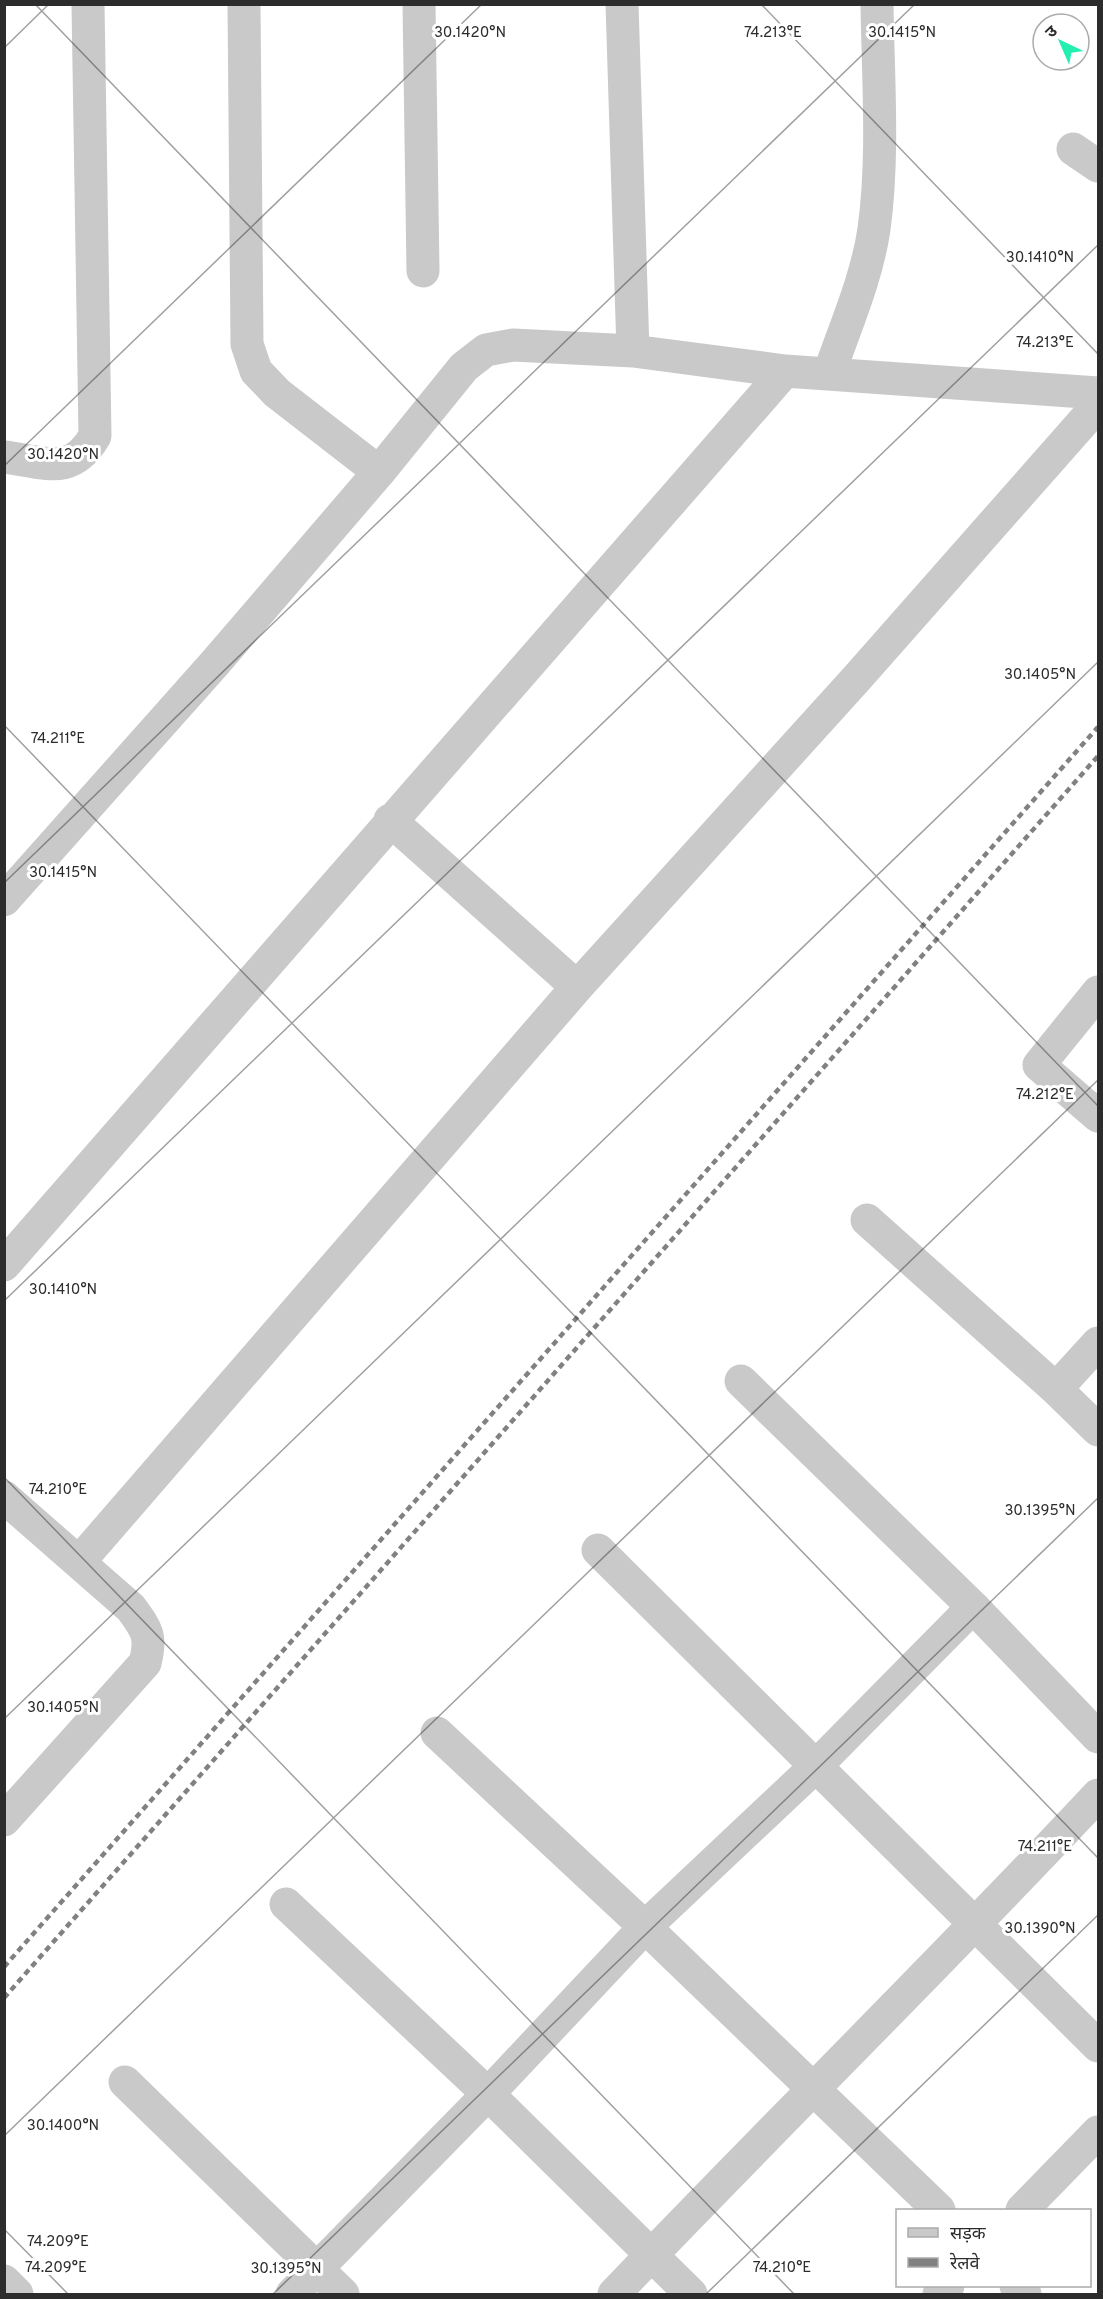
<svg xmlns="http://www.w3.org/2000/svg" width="1103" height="2299" font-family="Overpass,'Noto Sans Devanagari',sans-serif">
	<rect width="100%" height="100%" fill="#fff"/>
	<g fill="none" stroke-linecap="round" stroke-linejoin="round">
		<!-- minor -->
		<path stroke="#c9c9c9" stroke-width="33" d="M244,4L247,344L256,371L277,393L379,472
			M419,4L423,271
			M622,4L633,351
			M1073,149L1098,166
			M829,374C845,327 867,278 874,229C884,157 878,77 877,4
			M4,457C46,462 71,477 95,436L88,4
			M390,820L577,987
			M4,900L215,663L379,472L464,367L486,350L513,345L633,351L785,371L1098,393
			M1098,992L1039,1065L1098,1116
			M867,1220L1056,1389L1098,1430
			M4,1265L785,371
			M741,1381L973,1607L1098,1737
			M1056,1389L1098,1343
			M4,1497L131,1608C147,1630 152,1636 145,1663L4,1820
			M598,1550L1098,2046
			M79,1562L577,987L857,678L1098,405
			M437,1733L645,1927L939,2210
			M286,1904L488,2094L691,2294
			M125,2082L343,2294
			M1022,2210L1098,2132
			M4,2281L17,2294
			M1016,2286L1025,2294
			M292,2294L488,2094L645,1927L816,1766L973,1607
			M614,2294C774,2126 940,1964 1098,1795
			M939,2294L948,2286"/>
		<!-- rail -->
		<path stroke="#818181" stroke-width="4.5" stroke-dasharray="6 4.5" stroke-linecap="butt" d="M4,1967L1098,727
			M4,1998L1098,756"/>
	</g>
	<!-- ticks -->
	<path fill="none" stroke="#2c2c2c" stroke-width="1.5" stroke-opacity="0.45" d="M35,4L1098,1106M761,4L1098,354M4,48L49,4M4,466L482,4M4,725L1098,1858M4,883L915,4M4,1301L1098,245M4,1477L794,2294M4,1719L1098,662M4,2136L1098,1080M4,2229L68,2294M273,2294L1098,1498M706,2294L1098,1915"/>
	<g font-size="15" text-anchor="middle" fill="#2c2c2c" stroke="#fff" stroke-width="6" stroke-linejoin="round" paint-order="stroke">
		<text x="470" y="37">30.1420°N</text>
		<text x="902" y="37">30.1415°N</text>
		<text x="773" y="37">74.213°E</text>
		<text x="1040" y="262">30.1410°N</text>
		<text x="1045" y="347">74.213°E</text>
		<text x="63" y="459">30.1420°N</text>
		<text x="1040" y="679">30.1405°N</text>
		<text x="58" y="743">74.211°E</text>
		<text x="63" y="877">30.1415°N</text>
		<text x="1045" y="1099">74.212°E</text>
		<text x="63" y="1294">30.1410°N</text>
		<text x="58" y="1494">74.210°E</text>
		<text x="1040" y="1515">30.1395°N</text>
		<text x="63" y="1712">30.1405°N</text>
		<text x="1045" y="1851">74.211°E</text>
		<text x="1040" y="1933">30.1390°N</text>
		<text x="63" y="2130">30.1400°N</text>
		<text x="58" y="2246">74.209°E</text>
		<text x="56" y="2272">74.209°E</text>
		<text x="782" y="2272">74.210°E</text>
		<text x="286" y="2273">30.1395°N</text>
	</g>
	<!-- border -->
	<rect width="1103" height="2299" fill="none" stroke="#2c2c2c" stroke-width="12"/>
	<!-- legend -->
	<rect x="896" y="2209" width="195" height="78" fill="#ffffff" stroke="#ababab" stroke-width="1.5"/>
	<rect x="908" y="2228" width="30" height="9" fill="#c9c9c9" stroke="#ababab" stroke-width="1.5"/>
	<text x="950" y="2239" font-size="18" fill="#2c2c2c">सड़क</text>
	<rect x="908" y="2258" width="30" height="9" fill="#818181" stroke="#ababab" stroke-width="1.5"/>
	<text x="950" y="2269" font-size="18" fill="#2c2c2c">रेलवे</text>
	<!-- north arrow -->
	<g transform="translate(1061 42) rotate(316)"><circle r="28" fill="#ffffff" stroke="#ababab" stroke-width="1.5"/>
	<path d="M0-4.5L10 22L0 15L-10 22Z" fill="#22efb0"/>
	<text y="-9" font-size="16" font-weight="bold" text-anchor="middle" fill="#2c2c2c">उ</text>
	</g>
</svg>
